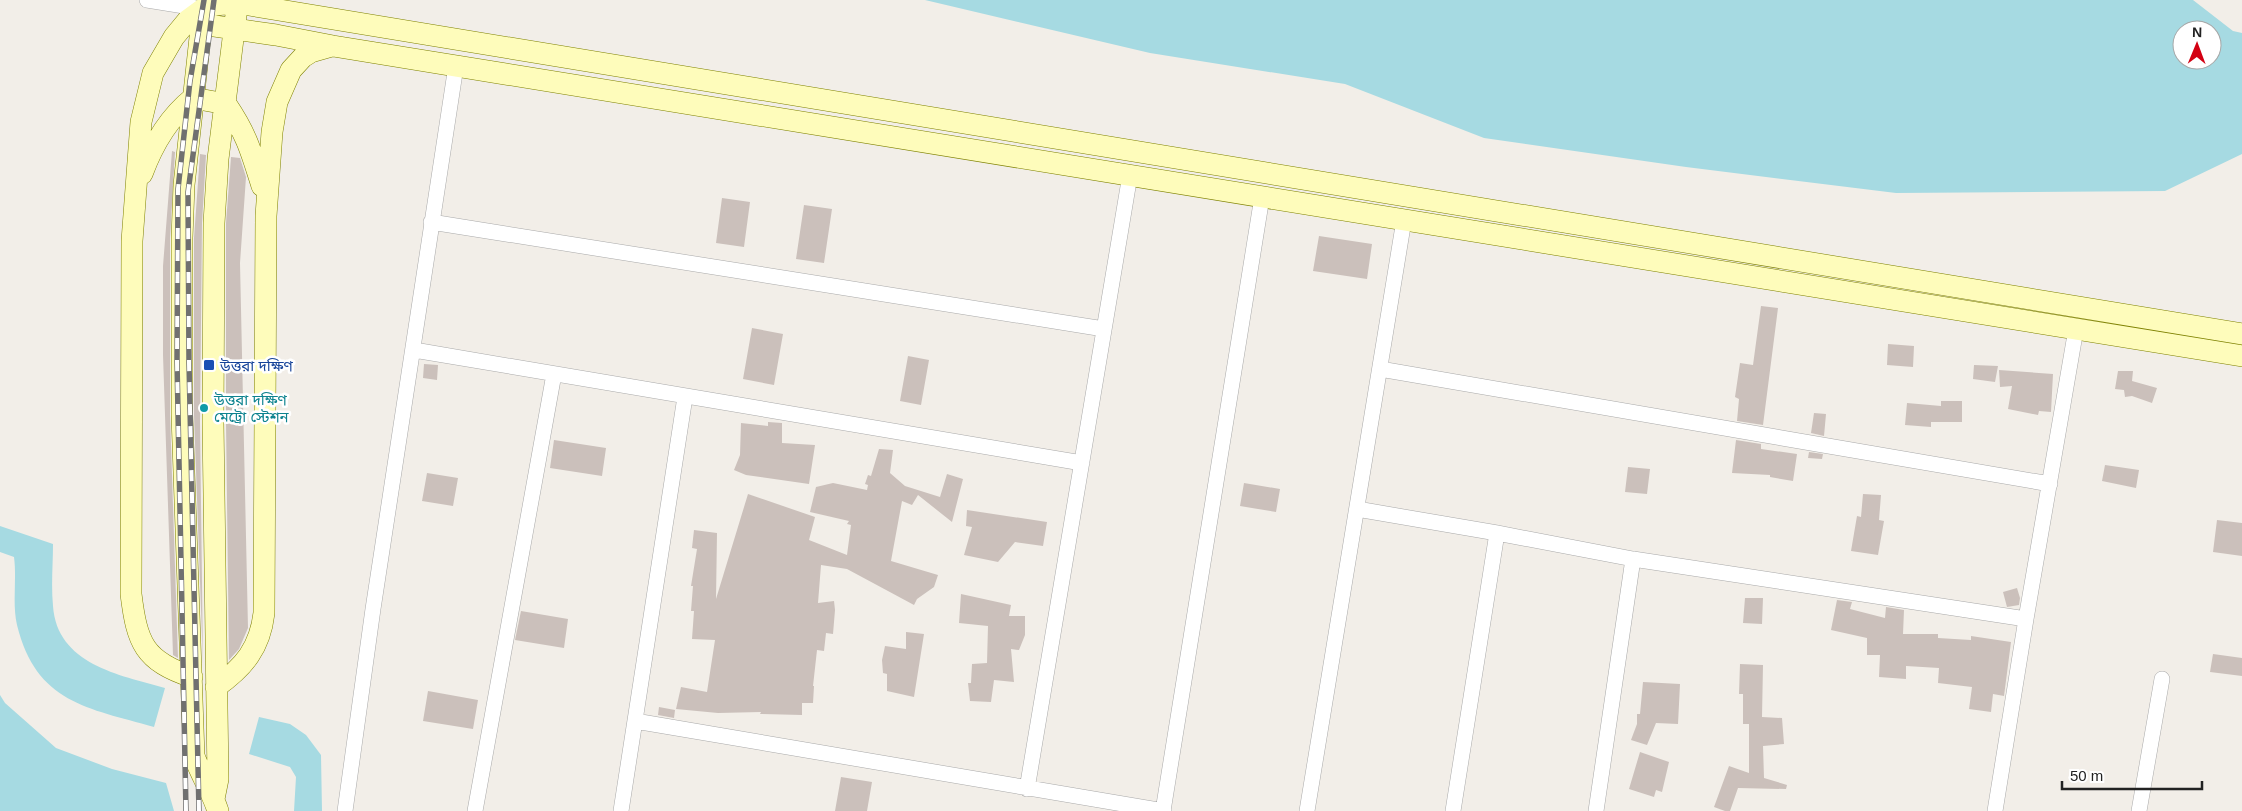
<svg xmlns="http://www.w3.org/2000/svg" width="2242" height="811" font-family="Arial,'Noto Sans Bengali',sans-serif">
	<rect width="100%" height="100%" fill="#f2eee8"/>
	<!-- water -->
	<path fill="#a6dae2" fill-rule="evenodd" d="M925,0H2193L2233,31L2242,33V154L2165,191L1896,193L1686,167L1484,138L1345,84L1150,53ZM2182,30H2212V60H2182Z
		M0,526L53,544C53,564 51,585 53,606C57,664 119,675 165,688L154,727C88,708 36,703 17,625C12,603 17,580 14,557L0,552Z
		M0,695L5,703L56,748L112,769L166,783L174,811H0Z
		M259,717L290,724L306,735L321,755L322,811H294L296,777L290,767L249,754Z"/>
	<!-- building -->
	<path fill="#cbc0bb" d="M172,151L175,152L170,238V415L178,658L173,655L163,355V266Z
		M200,154L206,155L202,223L200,422L203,664L194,415V238Z
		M231,157L240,158L246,177L240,263L248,628L239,649L229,660L226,422V223Z
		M722,198L750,202L744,247L716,243Z
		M804,205L832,209L824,263L796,259Z
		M1319,236L1372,244L1367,279L1313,271Z
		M1761,306L1778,308L1763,425L1737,421L1739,399L1735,397L1740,363L1753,365Z
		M752,328L783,334L774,385L743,379Z
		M1888,344L1914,346L1913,367L1887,365Z
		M908,356L929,360L921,405L900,401Z
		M424,364L438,365L437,380L423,378Z
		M1974,365L1998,366L1995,382L1973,379Z
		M1999,370L2053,374L2051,412L2039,411L2038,415L2008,409L2012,386L2000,387Z
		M2118,371H2133L2132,381L2157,388L2152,403L2132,396L2125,397L2124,390L2115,389Z
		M1941,401H1962V422H1931V427L1905,425L1907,403L1941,406Z
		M1814,413L1826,414L1824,436L1811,433Z
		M768,422L782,423V443L815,445L809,484L746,475L734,470L740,455L741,423L768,426Z
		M554,440L606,448L602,476L550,468Z
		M1736,440L1761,444V449L1797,454L1793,481L1770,477V475L1732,473Z
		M879,449L893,450L890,473L905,486L940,497L947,474L963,479L952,522L918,495L912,505L902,501L891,561L938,575L934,587L917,599L914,605L847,569L821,565L818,603L834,601L835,610L833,634L826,633L824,651L817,650L813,686H814L813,703H802V715L760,714L761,712L718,713L676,709L681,687L707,692L715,640L692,639L694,611H691L693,586H691L697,549L692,548L694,530L717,533L716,599L748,494L815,517L809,540L847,555L851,525L847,524L849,521L810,512L816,487L833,483L867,490L868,485L865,484L868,475L871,476Z
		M1809,452L1823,454L1822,459L1808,458Z
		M2105,465L2139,470L2136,488L2102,481Z
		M1628,467L1650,469L1647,494L1625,492Z
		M427,473L458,478L453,506L422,501Z
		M1244,483L1280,489L1276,512L1240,506Z
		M1863,494L1881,495L1879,520L1884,521L1878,555L1851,551L1857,516L1861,517Z
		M967,510L1047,522L1043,546L1015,542L998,562L964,555L972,527L966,526Z
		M2217,520L2242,523V556L2213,552Z
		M2017,588L2020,598L2019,605L2007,607L2003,592Z
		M961,594L1011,605L1009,616H1025V635L1019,650L1011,649L1014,682L994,680L991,702L970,701L968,683H971L972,664L987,663L988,626L959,623Z
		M1745,598H1763L1762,624L1743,623Z
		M1837,600L1852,602L1850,609L1885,618L1886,607L1904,610L1903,634H1938V638L1971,640V636L2011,642L2004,696L1993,694L1991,712L1969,709L1972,687L1938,683L1939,668L1906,666V679L1879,677L1880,655H1867V638L1831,630Z
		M521,611L568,619L564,648L515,640Z
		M906,632L924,634L914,697L887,691V674L883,673L882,660L885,646L906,649Z
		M2213,654L2242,658V676L2210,672Z
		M1740,664L1763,665L1762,717L1782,718L1784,744L1763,746L1764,778L1787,785L1786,789L1738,788L1730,811H1725L1714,807L1729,766L1749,773V724H1743V694H1739Z
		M1643,682L1680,684L1678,724L1656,723L1647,745L1631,740L1637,724V714H1640Z
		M428,691L478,700L473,729L423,721Z
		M659,707L675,710L674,718L658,715Z
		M1640,752L1669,762L1662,792L1656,790L1654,797L1629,789Z
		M841,777L872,782L867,811H835Z"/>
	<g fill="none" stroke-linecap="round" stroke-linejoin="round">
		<!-- street casing -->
		<g stroke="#a9a9a9" stroke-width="16">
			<path id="street" d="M147,0L203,9
				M431,222L1104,329
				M414,350L1082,463
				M1380,369L2050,484
				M1357,509L1497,533L1633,559L2026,619
				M635,721L1164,811
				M1027,789L1130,175
				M345,811L373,609L456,66
				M475,811L554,374
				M621,811L685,397
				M1163,811L1262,197
				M1307,811L1404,220
				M1453,811L1497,533
				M1596,811L1633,559
				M1995,811L2026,619L2076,329
				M2139,811L2162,679"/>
		</g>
		<!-- secondary casing -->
		<g stroke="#7e8100" stroke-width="22">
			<path id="secondary" d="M203,10L184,185L182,238V415L194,756C201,775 212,792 218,811
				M201,24L276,35L333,46L2242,356
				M142,174C153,144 168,118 193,98L226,104C247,135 251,151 262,186
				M192,677C144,661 137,643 131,594L132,241L141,122L153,73L174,37L188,20L203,9L214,5L237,3L2242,334
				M216,687C244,667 260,648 264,613L266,216L272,132L277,102L291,70L303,57L311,52L332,46
				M214,799L218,779L213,422L214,223L218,159L236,15"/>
		</g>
		<!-- street -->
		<use href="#street" stroke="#fff" stroke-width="15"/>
		<!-- secondary -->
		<use href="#secondary" stroke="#fefcbb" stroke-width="21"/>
		<!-- rail casing -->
		<g stroke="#707070" stroke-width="5.5">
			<path id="rail" d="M186,811L177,362L178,189L190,81L204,0
				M199,811L189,363L188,192L214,0"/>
		</g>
		<!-- rail -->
		<use href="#rail" stroke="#fff" stroke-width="4" stroke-dasharray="11" stroke-linecap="butt"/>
	</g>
	<!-- markers -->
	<rect fill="#1a4fb4" stroke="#fff" stroke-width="2" x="203" y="359" width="12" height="12" rx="2.5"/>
	<circle fill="#0f9aa8" stroke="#fff" stroke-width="2" cx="204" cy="408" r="5"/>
	<g text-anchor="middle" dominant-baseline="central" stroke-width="5" stroke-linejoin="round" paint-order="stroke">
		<!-- transit labels -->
		<g font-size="15" fill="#164399" stroke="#fff" text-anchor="start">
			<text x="220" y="365">উত্তরা দক্ষিণ</text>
		</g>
		<!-- culture labels -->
		<g font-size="15" fill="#0d838f" stroke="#fff" text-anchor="start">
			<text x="214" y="399">উত্তরা দক্ষিণ<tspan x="214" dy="17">মেট্রো স্টেশন</tspan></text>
		</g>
	</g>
	<!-- north arrow -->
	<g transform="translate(2197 45) rotate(1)"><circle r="24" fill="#ffffff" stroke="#a7a7a7"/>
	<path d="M0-4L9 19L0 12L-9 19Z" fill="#d30012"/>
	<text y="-8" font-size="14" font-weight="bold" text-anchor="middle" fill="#222222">N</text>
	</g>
	<!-- scale -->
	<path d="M2062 781v8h140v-8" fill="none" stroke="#222222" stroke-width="2.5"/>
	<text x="2070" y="781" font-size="15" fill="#222222" stroke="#ffffff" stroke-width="4" paint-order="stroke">50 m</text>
</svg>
